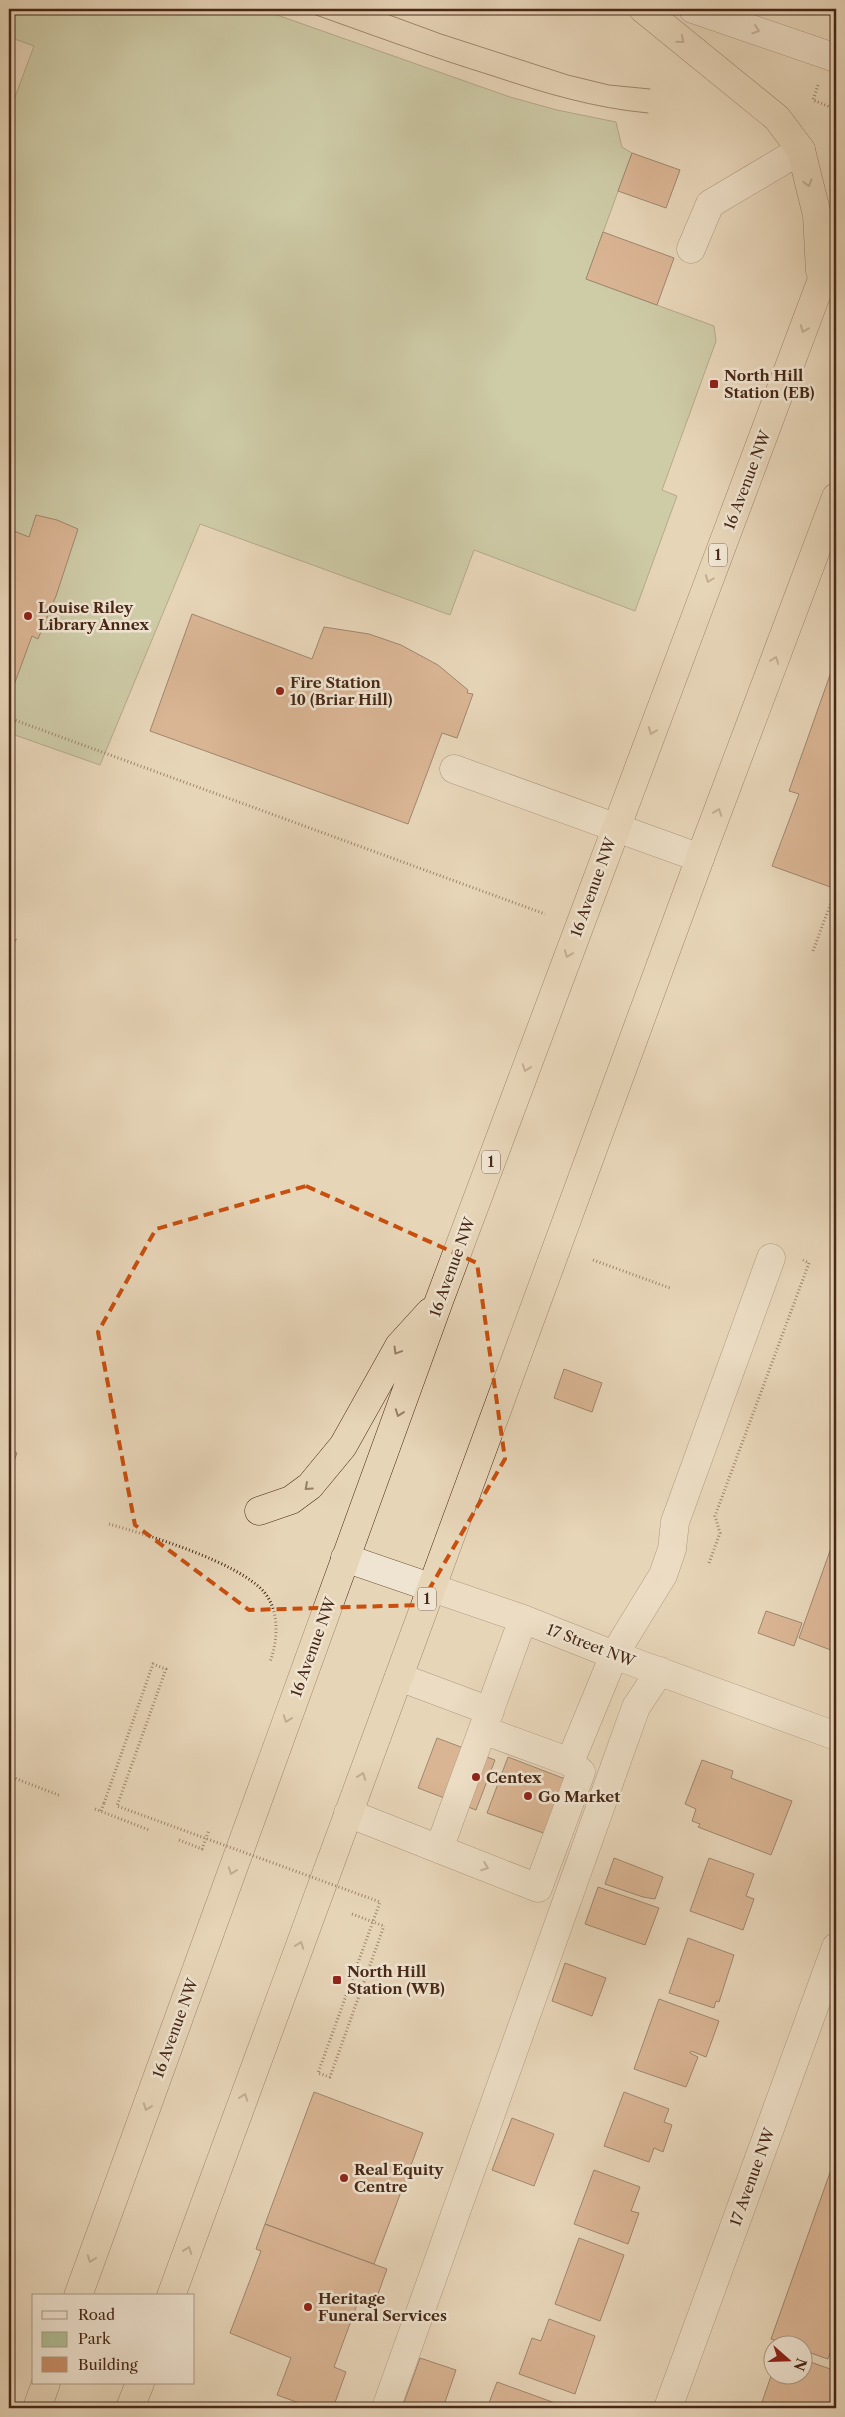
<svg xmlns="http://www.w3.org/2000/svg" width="845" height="2417" font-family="'Libre Caslon Text',serif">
	<rect width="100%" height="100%" fill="#e7d5b8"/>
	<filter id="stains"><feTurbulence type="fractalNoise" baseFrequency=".004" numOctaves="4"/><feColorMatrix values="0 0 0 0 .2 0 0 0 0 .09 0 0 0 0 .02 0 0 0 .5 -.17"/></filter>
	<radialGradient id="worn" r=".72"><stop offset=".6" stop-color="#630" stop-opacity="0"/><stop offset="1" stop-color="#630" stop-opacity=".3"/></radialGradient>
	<!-- green -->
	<path fill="#afbe93" stroke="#7c7354" d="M9,9H260L510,97L557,110L616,122L622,147L632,153L586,279L714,326L716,341L662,490L677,496L635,611L474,550L450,615L200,524L100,765L9,733V113L34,46L9,37Z"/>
	<!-- building -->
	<path fill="#ca8f68" stroke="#482816" d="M632,153L680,170L666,208L618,191Z
		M603,232L674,258L657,305L586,279Z
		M36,515L57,520L78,529L56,596L38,639L32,636L14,685L9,683V529L29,537Z
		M192,614L312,659L324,627L369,634L401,645L438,665L468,690L467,693L473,694L457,738L442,733L408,824L150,731Z
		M836,658V889L772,866L799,794L789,791Z
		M9,858L15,860L9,877Z
		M564,1369L602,1383L592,1412L554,1398Z
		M9,1449L17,1453L9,1475Z
		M836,1534V1652L799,1638Z
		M766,1611L802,1623L794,1646L758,1633Z
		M437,1738L495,1760L476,1810L418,1788Z
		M508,1757L568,1780L549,1835L487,1813Z
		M702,1760L733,1771L731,1778L792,1801L771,1855L698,1827L700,1824L692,1821L696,1809L685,1804Z
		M614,1858L663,1877L655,1899L643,1897L605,1884Z
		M709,1858L754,1874L746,1896L754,1899L743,1930L690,1911Z
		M598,1887L659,1908L645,1945L585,1924Z
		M688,1938L734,1955L719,2002L716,2001L714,2008L669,1993Z
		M565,1963L606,1978L592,2016L552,2001Z
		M659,1999L719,2021L706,2057L691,2051L690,2053L698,2057L686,2087L634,2069Z
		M314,2092L423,2133L374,2264L265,2224Z
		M624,2092L669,2109L664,2122L672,2125L663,2152L654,2148L649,2162L604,2146Z
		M512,2118L554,2134L534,2186L492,2170Z
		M832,2167L836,2168V2336L828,2359L802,2350V2344H787L771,2339Z
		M594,2170L640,2187L631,2211L639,2213L628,2244L574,2224Z
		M265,2224L387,2269L373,2308L358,2302L334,2367L346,2372L333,2408H313L277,2395L291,2358L230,2333L261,2251L256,2249Z
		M579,2238L624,2255L600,2321L555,2304Z
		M549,2319L595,2336L575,2394L519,2374L532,2338L541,2341Z
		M420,2358L456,2370L443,2408H402Z
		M802,2359L836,2371V2408H760L772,2373V2374H802Z
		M497,2382L569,2408H487Z"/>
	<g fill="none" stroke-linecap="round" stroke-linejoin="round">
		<!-- minor casing -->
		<g stroke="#70533e" stroke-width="29">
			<path id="minor" d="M693,9L836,58
				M691,249L710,204L801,150
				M454,769L700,858
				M345,1558L523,1619L614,1655L836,1736
				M399,1677L490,1711
				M483,1730L570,1762L614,1655L663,1575L672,1549L675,1522L771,1258
				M348,1813L439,1849L523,1619
				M439,1849L538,1888L581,1772L570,1762
				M386,2408L636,1707L660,1671
				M668,2408L836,1947"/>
		</g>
		<!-- highway casing -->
		<g stroke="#482816" stroke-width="29">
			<path id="highway" d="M643,9L777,118L801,150L817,215L820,271
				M259,1511L291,1500L310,1486L343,1446L399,1346L430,1312
				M78,2296L439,1301L836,242
				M171,2296L700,858L836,497
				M37,2408L46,2383
				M130,2408L140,2383"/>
		</g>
		<!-- path -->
		<path stroke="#482816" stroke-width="3" stroke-dasharray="1 2.5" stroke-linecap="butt" d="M818,85L813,100L830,107
			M9,718L545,914
			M9,937L18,941
			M813,951L836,889
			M593,1260L670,1288
			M109,1524C148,1535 238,1562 264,1592C280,1611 278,1640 270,1662
			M709,1563L720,1533L715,1516L809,1263L803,1260
			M9,1776L61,1796
			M95,1809L149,1830
			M101,1811L104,1803
			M179,1840L202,1849L209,1830
			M352,1914L384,1926"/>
		<!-- minor -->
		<use href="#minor" stroke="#efe4d1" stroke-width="28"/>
		<!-- highway -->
		<use href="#highway" stroke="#e7d5b8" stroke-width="28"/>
		<!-- tram -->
		<path stroke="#482816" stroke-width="1" d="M299,9C364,32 428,56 493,76C544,93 594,108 648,113
			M373,9L441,34L568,75L609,85L650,89"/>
		<!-- path-bridge -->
		<path stroke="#482816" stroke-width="3" stroke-dasharray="1 2.5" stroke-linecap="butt" d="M104,1803L153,1664L166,1669L117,1806L380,1902L318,2073L330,2077L384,1926"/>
	</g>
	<!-- one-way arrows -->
	<defs><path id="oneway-chevron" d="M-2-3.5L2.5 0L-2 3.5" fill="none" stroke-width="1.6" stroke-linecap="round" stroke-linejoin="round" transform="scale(1.25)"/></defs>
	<g stroke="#9c8674">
		<use href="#oneway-chevron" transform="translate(756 30) rotate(19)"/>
		<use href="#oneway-chevron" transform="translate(485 1867) rotate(21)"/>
	</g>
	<g stroke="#987e67">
		<use href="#oneway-chevron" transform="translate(681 40) rotate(39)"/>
		<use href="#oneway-chevron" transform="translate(808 183) rotate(74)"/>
		<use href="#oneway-chevron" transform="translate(804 329) rotate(111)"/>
		<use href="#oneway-chevron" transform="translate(709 579) rotate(111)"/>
		<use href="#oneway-chevron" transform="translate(775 660) rotate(-69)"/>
		<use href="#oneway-chevron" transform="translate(652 731) rotate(111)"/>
		<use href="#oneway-chevron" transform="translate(718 812) rotate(-69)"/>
		<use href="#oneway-chevron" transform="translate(568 954) rotate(110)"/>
		<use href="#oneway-chevron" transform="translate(526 1068) rotate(110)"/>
		<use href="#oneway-chevron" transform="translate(397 1351) rotate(121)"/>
		<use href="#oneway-chevron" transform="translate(399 1413) rotate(110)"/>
		<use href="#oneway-chevron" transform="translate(308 1487) rotate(138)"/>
		<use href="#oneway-chevron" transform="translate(287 1719) rotate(110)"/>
		<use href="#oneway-chevron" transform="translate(362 1776) rotate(-70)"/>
		<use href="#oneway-chevron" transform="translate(232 1871) rotate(110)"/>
		<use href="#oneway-chevron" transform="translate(300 1945) rotate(-70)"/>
		<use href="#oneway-chevron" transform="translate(244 2097) rotate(-70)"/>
		<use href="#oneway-chevron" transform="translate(147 2107) rotate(110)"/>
		<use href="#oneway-chevron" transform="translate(188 2250) rotate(-70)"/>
		<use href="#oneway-chevron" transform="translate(91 2259) rotate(110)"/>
	</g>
	<!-- marked area -->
	<path d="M0 0H845V2417H0ZM306,1186L477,1263L505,1459L420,1605L249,1610L135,1525L98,1332L156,1229Z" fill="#e7d5b8" fill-opacity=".55" fill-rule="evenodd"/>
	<path fill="none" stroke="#c84f0e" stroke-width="4" stroke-dasharray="10 6" stroke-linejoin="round" d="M306,1186L477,1263L505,1459L420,1605L249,1610L135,1525L98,1332L156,1229Z"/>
	<!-- markers -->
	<g fill="#8f2418" stroke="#efe4d1" stroke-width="2">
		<rect x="709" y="379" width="10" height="10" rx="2.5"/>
		<circle cx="28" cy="616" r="5"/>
		<circle cx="280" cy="691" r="5"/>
		<circle cx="476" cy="1777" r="5"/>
		<circle cx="528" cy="1796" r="5"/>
		<rect x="332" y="1975" width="10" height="10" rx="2.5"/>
		<circle cx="344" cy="2178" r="5"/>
		<circle cx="308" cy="2307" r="5"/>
	</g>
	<g text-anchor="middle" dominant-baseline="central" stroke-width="5" stroke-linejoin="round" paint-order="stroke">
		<!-- shield labels -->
		<g fill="#efe4d1" stroke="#7a604e" stroke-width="1">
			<rect x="709" y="543.5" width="18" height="23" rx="4"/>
			<rect x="482" y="1150.5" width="18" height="23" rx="4"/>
			<rect x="418" y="1587.5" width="18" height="23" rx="4"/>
		</g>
		<g font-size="14" font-weight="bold" fill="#482816">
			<text x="718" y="555">1</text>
			<text x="491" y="1162">1</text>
			<text x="427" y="1599">1</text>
		</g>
		<!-- poi labels -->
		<g font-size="15" font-weight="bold" fill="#482816" stroke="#efe4d1" text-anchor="start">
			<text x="724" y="375">North Hill<tspan x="724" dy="17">Station (EB)</tspan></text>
			<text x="38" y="607">Louise Riley<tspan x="38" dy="17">Library Annex</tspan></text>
			<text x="290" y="682">Fire Station<tspan x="290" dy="17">10 (Briar Hill)</tspan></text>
			<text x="486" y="1777">Centex</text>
			<text x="538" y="1796">Go Market</text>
			<text x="347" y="1971">North Hill<tspan x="347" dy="17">Station (WB)</tspan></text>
			<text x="354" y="2169">Real Equity<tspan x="354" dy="17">Centre</tspan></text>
			<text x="318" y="2298">Heritage<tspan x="318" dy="17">Funeral Services</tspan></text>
		</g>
		<!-- street labels -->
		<g font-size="15" fill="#482816" stroke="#efe4d1">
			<text transform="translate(747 480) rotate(-69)">16 Avenue NW</text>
			<text transform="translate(593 887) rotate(-70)">16 Avenue NW</text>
			<text transform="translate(452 1267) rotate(-70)">16 Avenue NW</text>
			<text transform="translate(591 1645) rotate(21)">17 Street NW</text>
			<text transform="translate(313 1647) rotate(-70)">16 Avenue NW</text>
			<text transform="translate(175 2028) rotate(-70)">16 Avenue NW</text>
			<text transform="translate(752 2177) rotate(-70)">17 Avenue NW</text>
		</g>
	</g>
	<!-- margin -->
	<rect width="845" height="2417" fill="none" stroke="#e7d5b8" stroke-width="30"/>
	<rect x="10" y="10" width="825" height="2397" fill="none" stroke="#482816" stroke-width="2.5"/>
	<rect x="15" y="15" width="815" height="2387" fill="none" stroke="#482816"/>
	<!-- legend -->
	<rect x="32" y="2294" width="162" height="90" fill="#efe4d1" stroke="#ac9986"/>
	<rect x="42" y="2311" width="25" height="8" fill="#efe4d1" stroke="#ac9986"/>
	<text x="78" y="2320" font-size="15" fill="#482816">Road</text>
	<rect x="42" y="2332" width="25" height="15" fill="#afbe93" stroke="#ac9986"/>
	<text x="78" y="2344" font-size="15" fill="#482816">Park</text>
	<rect x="42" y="2357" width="25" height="15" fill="#ca8f68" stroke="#ac9986"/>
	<text x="78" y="2370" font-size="15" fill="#482816">Building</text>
	<!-- north arrow -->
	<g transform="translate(788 2360) rotate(110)"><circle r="24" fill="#efe4d1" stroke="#ac9986"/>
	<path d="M0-4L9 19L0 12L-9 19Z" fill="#8f2418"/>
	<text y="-8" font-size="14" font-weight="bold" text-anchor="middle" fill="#482816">N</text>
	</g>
	<rect width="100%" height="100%" filter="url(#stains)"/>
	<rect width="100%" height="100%" fill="url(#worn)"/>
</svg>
